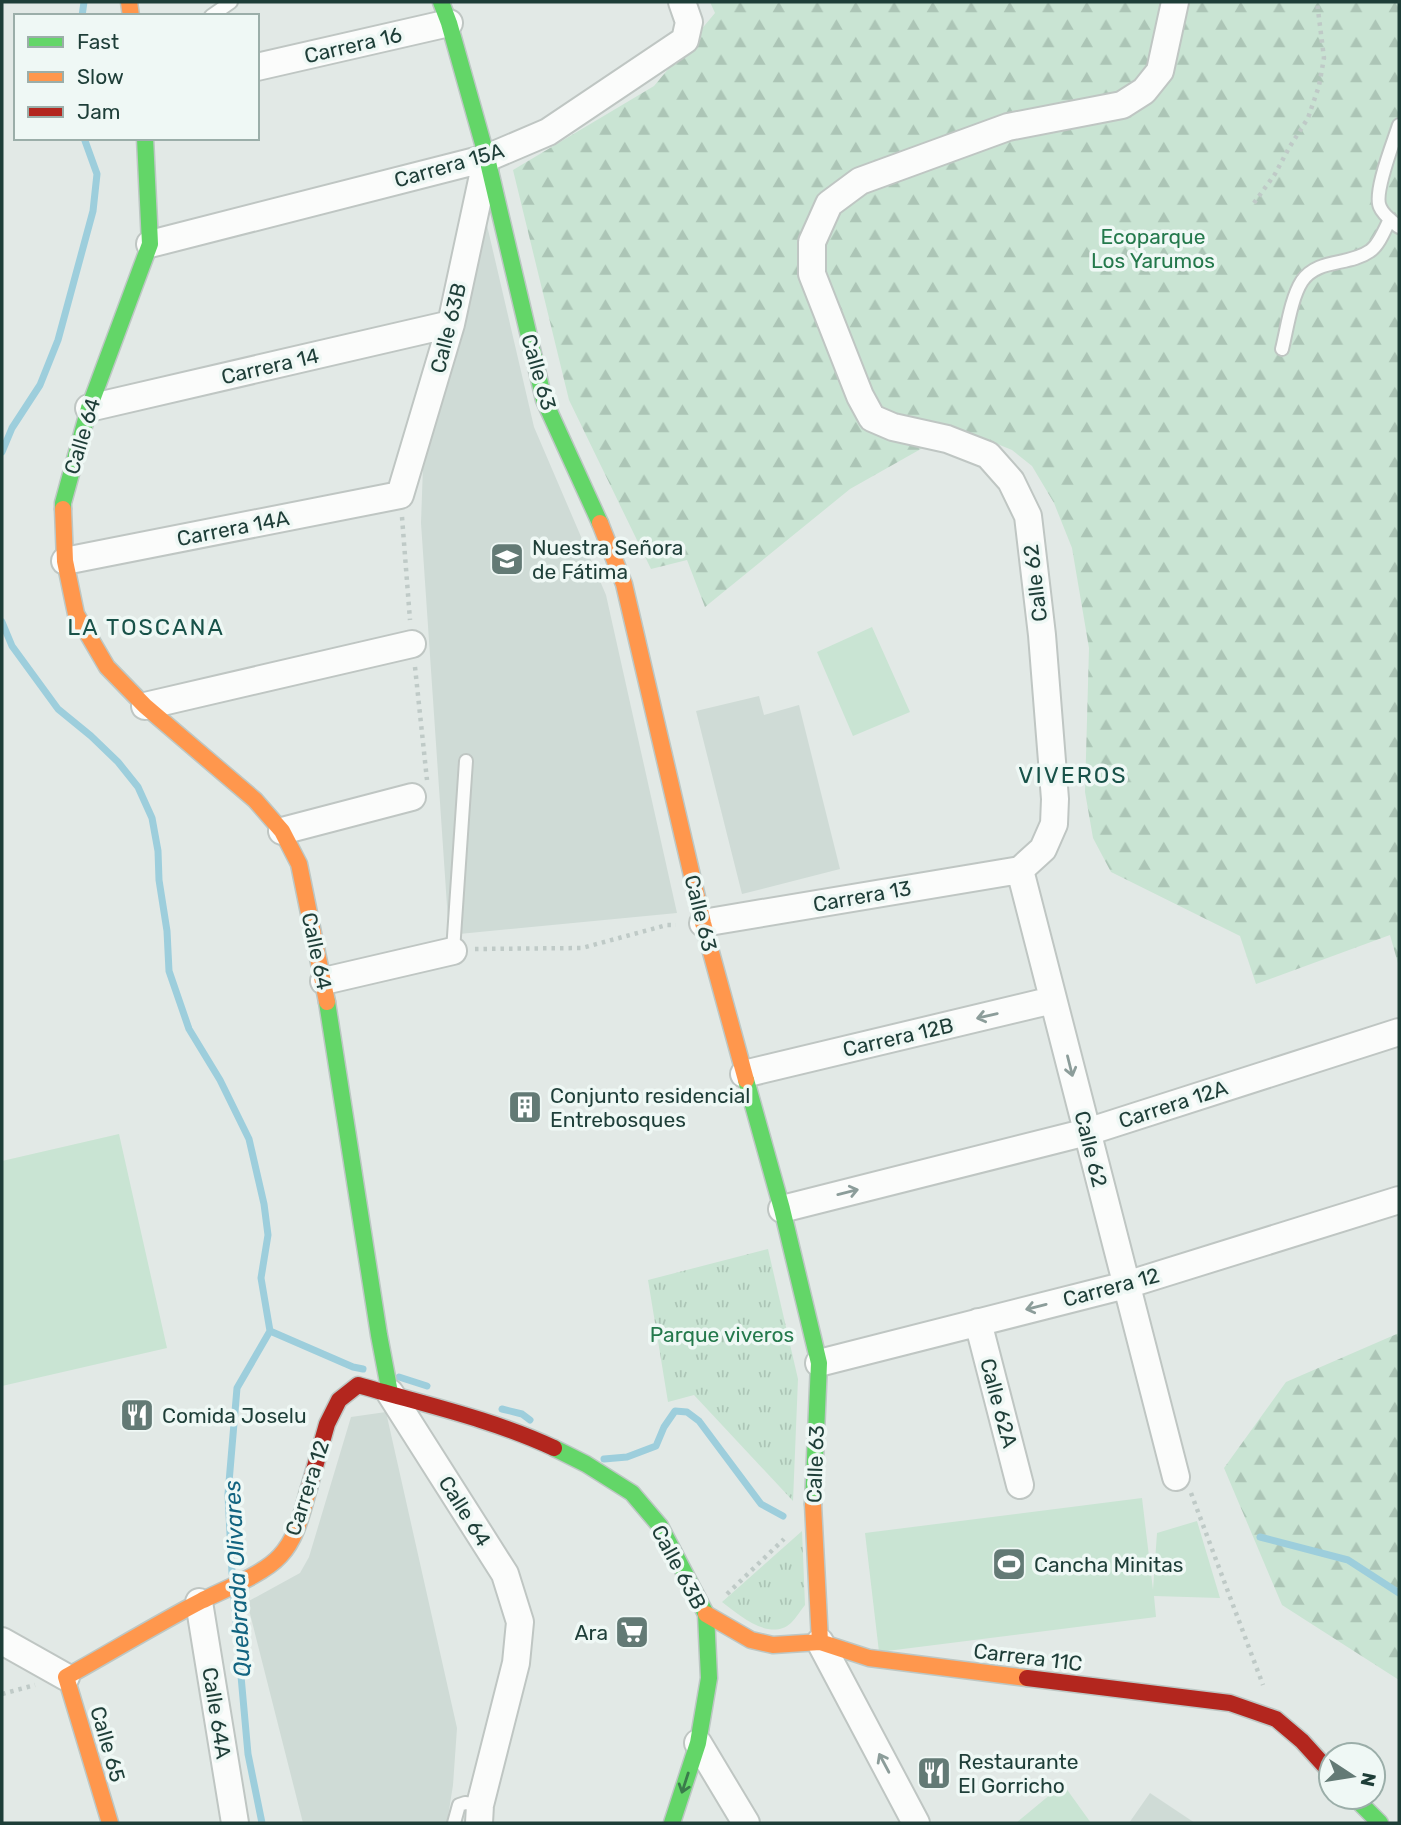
<svg xmlns="http://www.w3.org/2000/svg" width="1401" height="1825" font-family="Rubik,sans-serif">
	<defs>
		<pattern id="forest-firs" width="22" height="20" patternUnits="userSpaceOnUse" patternTransform="scale(1.75)"><rect width="22" height="20" fill="#c9e4d3"/><path d="M5 1l3.5 6h-7zM16 11l3.5 6h-7z" fill="#acc5b6"/></pattern>
		<pattern id="park-tufts" width="24" height="20" patternUnits="userSpaceOnUse" patternTransform="scale(1.75)"><rect width="24" height="20" fill="#c9e4d3"/><path d="M3 7l-1-3M5 7V3M7 7l1-3M15 17l-1-3M17 17v-4M19 17l1-3" fill="none" stroke="#acc5b6"/></pattern>
	</defs>
	<rect width="100%" height="100%" fill="#e2e9e6"/>
	<!-- built -->
	<path fill="#cfdbd6" d="M486,221L534,427L606,595L677,913L449,935L421,523L423,466Z
		M759,696L764,715L799,705L840,869L742,894L696,711Z
		M386,1412L457,1728L453,1785L447,1823H303L247,1602L300,1573L309,1557L351,1417Z
		M1150,1793L1195,1823H1129Z"/>
	<!-- forest -->
	<path fill="url(#forest-firs)" d="M710,2H1399V967L1390,935L1256,984L1240,936L1111,872L1093,838L1085,792L1089,648L1072,548L1054,503L1032,466L1012,450L958,428L850,489L705,607L687,560L651,569L569,400L513,170L654,86L715,13Z
		M1399,1333V1680L1282,1605L1224,1468L1286,1382Z"/>
	<!-- park -->
	<path fill="url(#park-tufts)" d="M768,1249L798,1379L793,1501L694,1395L668,1402L648,1280Z
		M802,1531L805,1605C800,1611 796,1618 791,1623C770,1642 739,1615 722,1602Z"/>
	<!-- garden -->
	<path fill="#c9e4d3" d="M872,627L910,712L853,736L817,652Z
		M119,1134L167,1348L2,1386V1161Z
		M1142,1498L1153,1590L1157,1533L1197,1521L1220,1598L1154,1596L1156,1617L879,1652L865,1533Z
		M1063,1784L1091,1823H1016Z"/>
	<g fill="none" stroke-linecap="round" stroke-linejoin="round">
		<!-- stream -->
		<path stroke="#9dcedc" stroke-width="7" d="M82,16L84,2
			M2,452L12,428L40,385L58,340L93,211L97,174L84,138
			M2,622L12,646L58,709L91,736L118,762L138,787L152,818L158,851L159,880L167,931L169,971L189,1029L220,1080L249,1139L264,1204L268,1235L261,1278L270,1331L237,1388L228,1494L232,1573
			M270,1331L353,1367L363,1369
			M399,1377L427,1386
			M502,1409L522,1414L530,1420
			M604,1459L627,1457L656,1446L664,1427L675,1411L687,1412L699,1421L761,1504L783,1516
			M1260,1537L1348,1560L1399,1593
			M234,1598L248,1754L262,1823"/>
		<!-- lane casing -->
		<g stroke="#bfc6c3" stroke-width="16">
			<path id="lane" d="M211,16L231,2
				M1399,125C1394,141 1373,193 1380,207C1383,215 1393,222 1399,227
				M1282,349C1287,329 1291,298 1302,281C1318,258 1349,266 1370,251C1379,245 1385,229 1390,219
				M453,951L466,761
				M454,1823L459,1805L465,1803L480,1805"/>
		</g>
		<!-- street casing -->
		<g stroke="#bfc6c3" stroke-width="30">
			<path id="street" d="M257,67L449,23
				M150,244L487,158L548,132L685,40L689,22L682,2
				M89,408L451,324
				M65,561L400,495L451,324L485,166
				M145,706L412,644
				M282,831L412,797
				M1020,870L1043,849L1054,824L1055,799L1042,635L1028,516L1011,481L988,455L947,439L893,427L872,418L860,396L812,274V242L829,204L860,181L1008,127L1122,105L1144,91L1160,71L1175,2
				M1020,870L1176,1477
				M703,923L1020,870
				M324,981L453,951
				M744,1074L1053,1000
				M782,1209L1087,1132L1399,1032
				M978,1322L1020,1485
				M819,1363L1126,1285L1399,1200
				M390,1393L505,1574L520,1622L516,1663L480,1805L479,1823
				M199,1602L235,1823
				M2,1641L66,1677
				M820,1642L916,1823
				M698,1743L746,1823"/>
		</g>
		<!-- fast casing -->
		<g stroke="#bdc7c4" stroke-width="19">
			<path id="fast" d="M441,2L449,23L487,158L544,400L600,523
				M63,509V503L89,408L150,244L145,138
				M327,1002L379,1335L390,1393
				M746,1080L782,1209L819,1363L813,1504
				M554,1448L586,1464L632,1493L660,1526L706,1614L709,1678L698,1743L672,1823
				M1354,1797L1380,1823"/>
		</g>
		<!-- slow casing -->
		<g stroke="#bdc7c4" stroke-width="19">
			<path id="slow" d="M129,2L131,16
				M63,509L65,561L76,614L107,667L145,706L255,800L282,831L299,864L327,1002
				M600,523L624,584L703,923L746,1080
				M813,1504L820,1642
				M706,1614L751,1640L773,1645L820,1642L869,1658L1027,1678
				M110,1823L66,1677C111,1652 155,1625 201,1601C223,1590 264,1574 280,1556C297,1538 302,1512 309,1488"/>
		</g>
		<!-- jam casing -->
		<g stroke="#bdc7c4" stroke-width="19">
			<path id="jam" d="M309,1488L327,1424L339,1400L358,1385C423,1404 492,1419 554,1448
				M1027,1678L1230,1703L1276,1719L1302,1741L1331,1773"/>
		</g>
		<!-- path -->
		<path stroke="#bfcac7" stroke-width="4.5" stroke-dasharray="3.5 5" stroke-linecap="butt" d="M1254,203L1275,174L1289,148L1308,118L1319,86L1324,58L1317,2
			M402,517L410,620
			M415,667L427,780
			M475,949L582,948L667,925H676
			M1191,1493L1263,1685
			M727,1594L784,1539
			M2,1694L35,1685"/>
		<!-- lane -->
		<use href="#lane" stroke="#fbfcfb" stroke-width="12"/>
		<!-- street -->
		<use href="#street" stroke="#fbfcfb" stroke-width="26"/>
		<!-- fast -->
		<use href="#fast" stroke="#63d668" stroke-width="16"/>
		<!-- slow -->
		<use href="#slow" stroke="#ff974d" stroke-width="16"/>
		<!-- jam -->
		<use href="#jam" stroke="#b3261e" stroke-width="16"/>
	</g>
	<!-- one-way arrows -->
	<defs><path id="oneway-shaft" d="M-6 0H5M1.5-3L5.5 0L1.5 3" fill="none" stroke-width="1.6" stroke-linecap="round" stroke-linejoin="round" transform="scale(1.75)"/></defs>
	<g stroke="#8c9d9a">
		<use href="#oneway-shaft" transform="translate(987 1016) rotate(167)"/>
		<use href="#oneway-shaft" transform="translate(1070 1066) rotate(76)"/>
		<use href="#oneway-shaft" transform="translate(848 1192) rotate(-14)"/>
		<use href="#oneway-shaft" transform="translate(1036 1307) rotate(166)"/>
		<use href="#oneway-shaft" transform="translate(884 1763) rotate(-118)"/>
	</g>
	<use stroke="#3a7b4b" href="#oneway-shaft" transform="translate(685 1783) rotate(108)"/>
	<!-- icons -->
	<defs>
		<g id="school-square" transform="scale(1.75)"><rect x="-9" y="-9" width="18" height="18" rx="4" fill="#637a75" stroke="#eff8f5"/><path d="M0-5L7-2L0 1L-7-2ZM-4 1L0 2.5L4 1V4Q0 6-4 4Z" fill="#fff"/></g>
		<g id="building-square" transform="scale(1.75)"><rect x="-9" y="-9" width="18" height="18" rx="4" fill="#637a75" stroke="#eff8f5"/><path d="M-4-6H4V6H1V3H-1V6H-4ZM-2.5-4.3h1.7v1.8h-1.7ZM.8-4.3h1.7v1.8H.8ZM-2.5-1h1.7V.8h-1.7ZM.8-1h1.7V.8H.8Z" fill="#fff"/></g>
		<g id="restaurant-square" transform="scale(1.75)"><rect x="-9" y="-9" width="18" height="18" rx="4" fill="#637a75" stroke="#eff8f5"/><path d="M-5-6h1v4h1v-4h1v4h1v-4h1v5L-1.5 .5V6h-2V.5L-5-1ZM5-6V6H3V1.5H1.5Q1.5-4 5-6Z" fill="#fff"/></g>
		<g id="stadium-square" transform="scale(1.75)"><rect x="-9" y="-9" width="18" height="18" rx="4" fill="#637a75" stroke="#eff8f5"/><path d="M0-5a6.5 5 0 1 0 0 10a6.5 5 0 1 0 0-10ZM-3.5-1.8h7v3.6h-7Z" fill="#fff"/></g>
		<g id="supermarket-square" transform="scale(1.75)"><rect x="-9" y="-9" width="18" height="18" rx="4" fill="#637a75" stroke="#eff8f5"/><path d="M-6-5.5h2.5l.6 2H6L4.5 2H-2.5L-4.4-4H-6ZM-1.5 3.2a1.3 1.3 0 1 0 .1 0ZM3 3.2a1.3 1.3 0 1 0 .1 0Z" fill="#fff"/></g>
	</defs>
	<g fill-rule="evenodd">
		<use href="#school-square" x="507" y="559"/>
		<use href="#building-square" x="525" y="1107"/>
		<use href="#restaurant-square" x="137" y="1415"/>
		<use href="#stadium-square" x="1009" y="1564"/>
		<use href="#supermarket-square" x="632" y="1632"/>
		<use href="#restaurant-square" x="934" y="1773"/>
	</g>
	<g text-anchor="middle" dominant-baseline="central" stroke-width="7" stroke-linejoin="round" paint-order="stroke">
		<!-- street labels -->
		<g font-size="21" fill="#1e3e38" stroke="#eff8f5">
			<text transform="translate(353 45) rotate(-13)">Carrera 16</text>
			<text transform="translate(449 165) rotate(-16)">Carrera 15A</text>
			<text transform="translate(448 328) rotate(-76)">Calle 63B</text>
			<text transform="translate(270 366) rotate(-13)">Carrera 14</text>
			<text transform="translate(539 372) rotate(74)">Calle 63</text>
			<text transform="translate(82 436) rotate(-73)">Calle 64</text>
			<text transform="translate(233 528) rotate(-11)">Carrera 14A</text>
			<text transform="translate(1035 583) rotate(-97)">Calle 62</text>
			<text transform="translate(862 896) rotate(-10)">Carrera 13</text>
			<text transform="translate(701 913) rotate(76)">Calle 63</text>
			<text transform="translate(317 951) rotate(78)">Calle 64</text>
			<text transform="translate(898 1037) rotate(-13)">Carrera 12B</text>
			<text transform="translate(1173 1104) rotate(-18)">Carrera 12A</text>
			<text transform="translate(1091 1149) rotate(76)">Calle 62</text>
			<text transform="translate(1111 1287) rotate(-15)">Carrera 12</text>
			<text transform="translate(999 1403) rotate(75)">Calle 62A</text>
			<text transform="translate(815 1464) rotate(-88)">Calle 63</text>
			<text transform="translate(307 1488) rotate(-72)">Carrera 12</text>
			<text transform="translate(465 1511) rotate(58)">Calle 64</text>
			<text transform="translate(679 1567) rotate(62)">Calle 63B</text>
			<text transform="translate(1028 1657) rotate(7)">Carrera 11C</text>
			<text transform="translate(217 1713) rotate(81)">Calle 64A</text>
			<text transform="translate(108 1744) rotate(74)">Calle 65</text>
		</g>
		<!-- park labels -->
		<g font-size="21" fill="#24794c" stroke="#eff8f5">
			<text x="1153" y="236">Ecoparque<tspan x="1153" dy="24">Los Yarumos</tspan></text>
			<text x="722" y="1334">Parque viveros</text>
		</g>
		<!-- poi labels -->
		<g font-size="21" fill="#1e3e38" stroke="#eff8f5" text-anchor="start">
			<text x="532" y="547">Nuestra Señora<tspan x="532" dy="24">de Fátima</tspan></text>
			<text x="550" y="1095">Conjunto residencial<tspan x="550" dy="24">Entrebosques</tspan></text>
			<text x="162" y="1415">Comida Joselu</text>
			<text x="1034" y="1564">Cancha Minitas</text>
			<text x="608" y="1632" text-anchor="end">Ara</text>
			<text x="958" y="1761">Restaurante<tspan x="958" dy="24">El Gorricho</tspan></text>
		</g>
		<!-- neighbourhood labels -->
		<g font-size="23" letter-spacing="2" fill="#185249" stroke="#eff8f5">
			<text x="146" y="627">LA TOSCANA</text>
			<text x="1073" y="775">VIVEROS</text>
		</g>
		<!-- water labels -->
		<g font-size="23" font-style="italic" fill="#126480" stroke="#eff8f5">
			<text transform="translate(237 1579) rotate(-93)">Quebrada Olivares</text>
		</g>
	</g>
	<!-- border -->
	<rect width="1401" height="1825" fill="none" stroke="#1e3e38" stroke-width="7"/>
	<!-- legend -->
	<rect x="14" y="14" width="245" height="126" fill="#eff8f5" stroke="#9baea9" stroke-width="2"/>
	<rect x="28" y="37" width="35" height="10" fill="#63d668" stroke="#9baea9" stroke-width="2"/>
	<text x="77" y="49" font-size="21" fill="#1e3e38">Fast</text>
	<rect x="28" y="72" width="35" height="10" fill="#ff974d" stroke="#9baea9" stroke-width="2"/>
	<text x="77" y="84" font-size="21" fill="#1e3e38">Slow</text>
	<rect x="28" y="107" width="35" height="10" fill="#b3261e" stroke="#9baea9" stroke-width="2"/>
	<text x="77" y="119" font-size="21" fill="#1e3e38">Jam</text>
	<!-- north arrow -->
	<g transform="translate(1352 1776) rotate(102)"><circle r="33" fill="#eff8f5" stroke="#9baea9" stroke-width="2"/>
	<path d="M0-5L12 26L0 18L-12 26Z" fill="#637a75"/>
	<text y="-10" font-size="19" font-weight="bold" text-anchor="middle" fill="#1e3e38">N</text>
	</g>
</svg>
